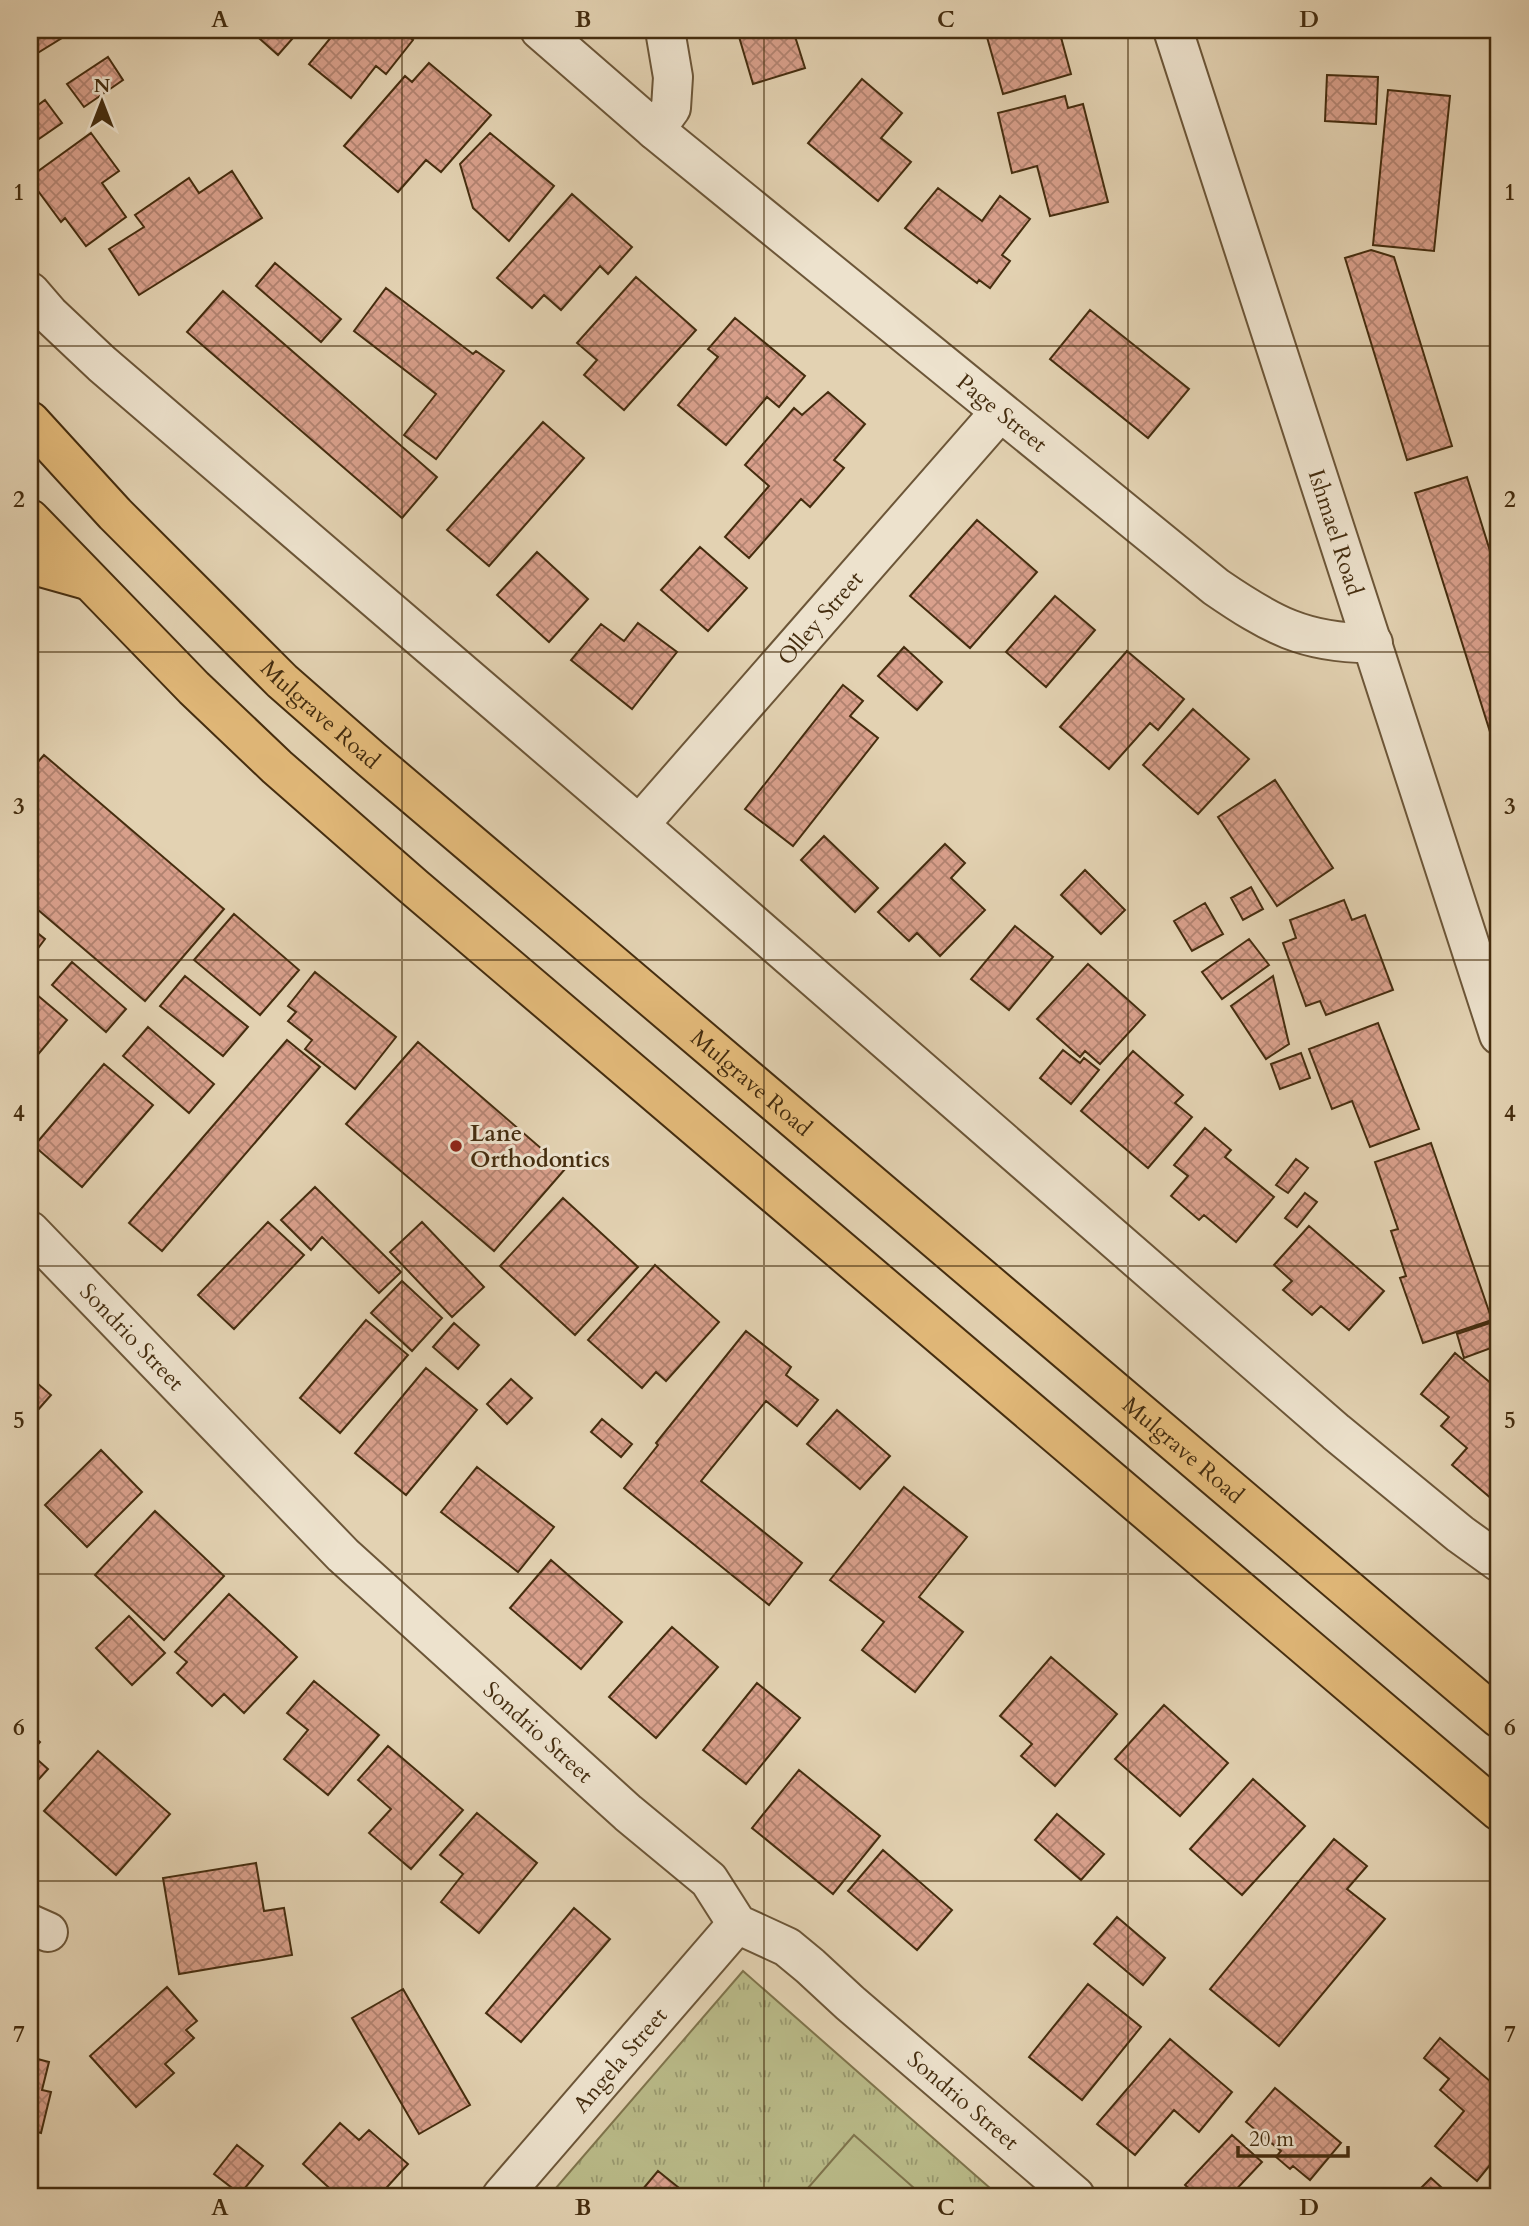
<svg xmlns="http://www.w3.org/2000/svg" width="1529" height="2226" font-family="Cardo,serif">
	<defs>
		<pattern id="grass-tufts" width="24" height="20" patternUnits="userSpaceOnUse" patternTransform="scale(1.75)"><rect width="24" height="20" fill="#b9ba88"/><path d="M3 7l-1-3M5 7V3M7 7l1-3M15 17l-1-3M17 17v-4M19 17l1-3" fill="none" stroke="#98986e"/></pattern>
		<pattern id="building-cross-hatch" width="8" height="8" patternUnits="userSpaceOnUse" patternTransform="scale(1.75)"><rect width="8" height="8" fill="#d9a08c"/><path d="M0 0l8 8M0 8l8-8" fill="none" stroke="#b28371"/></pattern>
	</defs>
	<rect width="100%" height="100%" fill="#e3d2b2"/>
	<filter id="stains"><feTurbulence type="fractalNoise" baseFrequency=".00286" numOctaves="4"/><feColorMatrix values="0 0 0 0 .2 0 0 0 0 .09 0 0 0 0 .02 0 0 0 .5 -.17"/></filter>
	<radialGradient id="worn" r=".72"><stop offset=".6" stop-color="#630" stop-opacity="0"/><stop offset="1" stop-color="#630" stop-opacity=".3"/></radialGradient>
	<!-- grass -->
	<path fill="url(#grass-tufts)" stroke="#7f744c" stroke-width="2" d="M743,1971L999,2196H549Z"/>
	<!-- garden -->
	<path fill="#b9ba88" stroke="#7f744c" stroke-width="2" d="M854,2135L923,2196H801Z"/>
	<!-- building -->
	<path fill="url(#building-cross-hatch)" stroke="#452d0f" stroke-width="2" d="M39,30H75L31,57L30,36Z
		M250,30H300L278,55Z
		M337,30H400L413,40L386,74L376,66L351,98L309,64Z
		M737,30H793L805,68L753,84Z
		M985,30H1059L1071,74L1003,94Z
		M108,57L123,80L84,107L67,84Z
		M429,63L491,115L441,172L426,160L398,192L344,146L405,76L412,82Z
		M1327,75L1378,77L1376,124L1325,121Z
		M862,79L902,113L881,138L911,162L878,201L808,143Z
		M1388,90L1450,96L1434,251L1373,245Z
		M1065,96L1068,108L1083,104L1108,202L1050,216L1037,166L1012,173L998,113Z
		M45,100L62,123L30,145V111Z
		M91,133L119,171L102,183L126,217L86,246L65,218L61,222L30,180V177Z
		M490,133L554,186L509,241L473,208L460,164Z
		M232,171L262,218L139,295L109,249L144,227L135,215L189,178L199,193Z
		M938,188L982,221L1000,196L1030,219L1002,255L1010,261L990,288L979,280L977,283L905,228Z
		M572,194L632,247L608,274L600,266L561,310L544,295L532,308L497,278Z
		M1371,250L1394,257L1452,446L1407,460L1345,258Z
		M275,263L341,319L321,342L256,286Z
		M636,277L696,330L624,410L584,375L597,360L577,343Z
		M386,288L473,354L476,351L504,371L436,459L404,435L436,394L354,331Z
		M223,291L437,477L402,518L187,332Z
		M1090,310L1189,389L1148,438L1050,359Z
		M735,318L805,376L779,407L767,397L726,445L678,405L718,357L708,349Z
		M828,392L865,424L834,460L844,468L810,507L801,499L749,558L725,537L769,486L745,465L794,408L802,415Z
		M543,422L584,458L489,566L447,530Z
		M1467,477L1499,580V733L1491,735L1415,493Z
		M977,520L1037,572L970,648L910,596Z
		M700,547L747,588L708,631L661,590Z
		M537,552L588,599L549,642L497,595Z
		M1055,596L1095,630L1046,687L1006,652Z
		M638,623L677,652L632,709L571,660L601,624L624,641Z
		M904,647L942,682L917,710L878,676Z
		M1127,651L1184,699L1158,730L1150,723L1109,769L1060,727Z
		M843,685L863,701L850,716L878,738L793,846L745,809Z
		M1193,709L1249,759L1198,814L1143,765Z
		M44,755L224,909L145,1001L30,903V771Z
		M1275,780L1333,868L1277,906L1218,817Z
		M824,836L878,888L855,912L801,860Z
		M945,844L965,863L951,878L985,910L940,956L917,933L909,941L878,912Z
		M1085,870L1125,910L1101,934L1061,895Z
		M1251,887L1263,909L1243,920L1231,898Z
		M1344,900L1352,920L1365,915L1393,990L1326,1015L1320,1001L1306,1006L1283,943L1296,938L1290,920Z
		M1205,903L1223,934L1192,951L1174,921Z
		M234,914L299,970L260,1015L194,960Z
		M1015,926L1053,957L1009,1010L971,979Z
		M30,927L45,939L30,959Z
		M1249,939L1269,965L1222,999L1202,972Z
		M72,962L126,1009L106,1032L52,985Z
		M1088,964L1145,1015L1100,1064L1085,1051L1080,1057L1037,1019Z
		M315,972L396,1037L355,1089L305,1049L312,1040L288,1021L296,1012L288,1006Z
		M185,976L248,1027L223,1056L160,1006Z
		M1273,976L1289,1044L1266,1059L1231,1006Z
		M30,989L67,1020L30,1064Z
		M1378,1023L1419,1129L1370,1147L1352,1101L1332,1109L1309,1049Z
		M148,1027L214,1084L189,1113L123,1056Z
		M287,1040L320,1067L162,1251L129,1223Z
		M418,1042L565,1169L494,1251L346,1124Z
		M1063,1050L1080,1063L1084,1058L1099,1070L1071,1104L1040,1078Z
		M1133,1051L1183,1095L1175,1103L1192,1117L1148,1168L1081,1111Z
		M1301,1053L1310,1078L1280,1089L1271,1064Z
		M104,1064L153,1105L82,1187L34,1146Z
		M1205,1128L1231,1150L1225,1157L1274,1197L1236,1242L1204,1215L1199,1220L1171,1196L1188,1176L1174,1165Z
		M1431,1143L1492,1320L1423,1343L1400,1278L1406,1276L1391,1231L1398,1229L1375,1162Z
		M1296,1159L1308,1168L1288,1193L1276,1185Z
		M315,1187L401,1272L379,1293L322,1237L311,1250L281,1220Z
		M1305,1193L1317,1202L1297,1227L1285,1218Z
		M563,1198L638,1267L575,1335L500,1266Z
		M268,1222L304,1255L234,1329L198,1295Z
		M422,1222L484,1287L452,1317L390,1252Z
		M1309,1226L1384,1291L1349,1330L1321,1306L1312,1315L1283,1290L1292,1281L1274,1265Z
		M655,1265L719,1322L666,1381L656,1372L642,1388L588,1340Z
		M402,1281L442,1318L412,1351L371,1313Z
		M366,1320L408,1355L340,1433L300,1398Z
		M1499,1320V1345L1464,1358L1457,1334Z
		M454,1323L479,1345L458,1369L433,1347Z
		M746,1331L791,1367L786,1375L818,1400L797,1426L766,1401L701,1481L802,1563L769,1605L624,1488L658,1445L656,1443Z
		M1455,1353L1499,1390V1492L1493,1500L1452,1465L1467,1448L1441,1426L1449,1417L1421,1394Z
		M426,1368L477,1410L406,1495L355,1453Z
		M30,1377L51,1395L30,1419Z
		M511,1379L532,1398L507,1424L487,1404Z
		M837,1410L890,1456L860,1489L807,1444Z
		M602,1419L632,1444L621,1457L591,1432Z
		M101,1450L142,1492L87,1547L45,1505Z
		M477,1467L554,1527L518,1572L441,1512Z
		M904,1487L967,1537L919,1597L963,1632L915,1692L862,1650L884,1622L830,1580Z
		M155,1511L224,1576L164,1640L95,1575Z
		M551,1560L622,1622L581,1669L510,1608Z
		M229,1594L297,1657L244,1713L224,1694L212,1706L177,1673L187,1662L175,1652Z
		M129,1616L165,1653L132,1685L96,1648Z
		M672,1627L718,1667L656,1738L609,1697Z
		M1051,1657L1117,1714L1055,1786L1021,1756L1032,1744L1000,1716Z
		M314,1681L379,1735L328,1795L284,1759L308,1730L287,1713Z
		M757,1683L800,1718L746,1784L703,1750Z
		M1164,1705L1228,1763L1180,1816L1115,1759Z
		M30,1733L40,1742L30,1753L48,1769L30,1789Z
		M388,1746L463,1810L411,1869L369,1833L391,1809L358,1780Z
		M98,1751L170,1814L116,1875L44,1811Z
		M799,1770L880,1836L833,1894L752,1828Z
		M1253,1779L1305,1826L1242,1895L1190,1849Z
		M477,1813L537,1863L479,1933L441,1902L463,1874L440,1855Z
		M1057,1814L1104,1854L1081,1880L1035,1840Z
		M1334,1839L1367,1866L1347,1889L1385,1919L1279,2046L1210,1989Z
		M883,1850L952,1910L917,1950L848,1891Z
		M256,1863L264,1911L284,1908L292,1955L179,1974L163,1878Z
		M574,1908L610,1939L521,2042L486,2013Z
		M1117,1917L1165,1958L1143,1985L1094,1944Z
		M1088,1984L1141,2027L1082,2100L1029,2057Z
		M167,1987L197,2021L186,2030L194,2038L165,2064L174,2073L136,2107L90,2056Z
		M403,1989L470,2105L419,2134L352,2018Z
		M1440,2038L1499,2089V2154L1477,2181L1435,2146L1464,2111L1440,2090L1449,2079L1424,2058Z
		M1170,2039L1232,2092L1199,2132L1174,2110L1135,2155L1097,2124Z
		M30,2057L49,2062L42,2090L51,2092L41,2133L30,2130Z
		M1275,2088L1341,2143L1310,2180L1293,2166L1290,2169L1276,2157L1281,2151L1246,2122Z
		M340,2123L359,2140L369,2130L408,2164L379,2196H338L303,2164Z
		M1232,2135L1262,2162L1230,2196H1197L1185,2185Z
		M237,2145L263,2166L240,2194L214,2174Z
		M658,2171L689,2196H637Z
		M1431,2178L1451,2196H1413Z"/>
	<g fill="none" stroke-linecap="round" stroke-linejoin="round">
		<!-- minor casing -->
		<g stroke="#6c5638" stroke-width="42">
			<g id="minor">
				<path id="s1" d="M540,30L655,130L1216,587C1270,624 1305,644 1373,643"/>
				<path id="s2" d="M1173,30L1499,1035"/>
				<path d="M655,130L671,108L673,77L665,30"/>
				<path d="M30,292L49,314L102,364L639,825L1336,1432L1460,1534L1499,1562"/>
				<path id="s3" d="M639,825L1000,412"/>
				<path id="s4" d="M30,1231L343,1555L628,1813L709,1880L737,1924L787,1947L810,1966L850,2003L1075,2196"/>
				<path d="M30,1924L48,1932"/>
				<path id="s5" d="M502,2196L737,1924"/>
			</g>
		</g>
		<!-- major casing -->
		<g stroke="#452d0f" stroke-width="42">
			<g id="major">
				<path id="s6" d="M30,421L115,514L282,681L371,759L1499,1718"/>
				<path d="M30,519L194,688L277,767L414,887L1499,1811"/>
				<path d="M30,564L87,580"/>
			</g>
		</g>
		<!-- minor -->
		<use href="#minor" stroke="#ede2cd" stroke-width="38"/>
		<!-- major -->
		<use href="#major" stroke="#e2b979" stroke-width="38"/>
	</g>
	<!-- grid -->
	<path fill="none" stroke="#452d0f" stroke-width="2" stroke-opacity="0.55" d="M402,30V2196M764,30V2196M1128,30V2196M30,346H1499M30,652H1499M30,960H1499M30,1266H1499M30,1574H1499M30,1881H1499"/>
	<!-- markers -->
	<circle fill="#8f2418" stroke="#ede2cd" stroke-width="2.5" cx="456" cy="1146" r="7"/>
	<g text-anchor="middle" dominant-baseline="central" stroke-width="6" stroke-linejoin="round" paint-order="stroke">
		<!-- street labels -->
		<g font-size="23" fill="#452d0f" stroke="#ede2cd">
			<text stroke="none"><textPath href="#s1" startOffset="600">Page Street</textPath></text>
			<text stroke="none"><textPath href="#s2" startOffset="528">Ishmael Road</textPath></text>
			<text stroke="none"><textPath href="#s3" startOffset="275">Olley Street</textPath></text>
			<text stroke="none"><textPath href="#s6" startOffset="413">Mulgrave Road</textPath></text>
			<text stroke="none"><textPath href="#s6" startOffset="980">Mulgrave Road</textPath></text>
			<text stroke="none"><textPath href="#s4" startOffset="147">Sondrio Street</textPath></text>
			<text stroke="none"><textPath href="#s6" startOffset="1547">Mulgrave Road</textPath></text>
			<text stroke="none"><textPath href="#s4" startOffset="714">Sondrio Street</textPath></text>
			<text stroke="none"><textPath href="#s5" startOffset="180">Angela Street</textPath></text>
			<text stroke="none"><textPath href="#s4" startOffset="1281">Sondrio Street</textPath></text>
		</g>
		<!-- poi labels -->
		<g font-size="23" font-weight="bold" fill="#452d0f" stroke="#ede2cd" text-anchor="start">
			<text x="470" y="1133">Lane<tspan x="470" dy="26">Orthodontics</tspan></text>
		</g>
	</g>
	<!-- margin -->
	<rect width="1529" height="2226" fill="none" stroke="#e3d2b2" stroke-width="77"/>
	<!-- north arrow -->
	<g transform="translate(102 102)" stroke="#ede2cd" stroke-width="5" paint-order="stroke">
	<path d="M0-5L12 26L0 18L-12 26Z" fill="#452d0f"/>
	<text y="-10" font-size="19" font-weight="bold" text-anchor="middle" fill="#452d0f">N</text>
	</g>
	<!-- scale -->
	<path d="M1238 2146v10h110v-10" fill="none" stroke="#452d0f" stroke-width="3.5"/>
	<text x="1249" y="2146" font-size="21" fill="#452d0f" stroke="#ede2cd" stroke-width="5" paint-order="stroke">20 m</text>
	<rect x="38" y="38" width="1452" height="2150" fill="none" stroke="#452d0f" stroke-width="2.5"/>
	<g font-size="23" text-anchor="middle" font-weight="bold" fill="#452d0f">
		<text x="220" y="27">A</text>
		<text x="583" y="27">B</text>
		<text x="946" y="27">C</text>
		<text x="1309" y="27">D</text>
		<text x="19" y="200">1</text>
		<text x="1510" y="200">1</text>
		<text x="19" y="507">2</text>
		<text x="1510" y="507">2</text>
		<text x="19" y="814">3</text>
		<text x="1510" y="814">3</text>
		<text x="19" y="1121">4</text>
		<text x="1510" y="1121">4</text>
		<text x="19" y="1428">5</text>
		<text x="1510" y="1428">5</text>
		<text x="19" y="1735">6</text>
		<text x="1510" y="1735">6</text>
		<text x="19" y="2042">7</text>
		<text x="1510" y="2042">7</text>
		<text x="220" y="2215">A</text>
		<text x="583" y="2215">B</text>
		<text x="946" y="2215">C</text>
		<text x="1309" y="2215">D</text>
	</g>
	<rect width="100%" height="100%" filter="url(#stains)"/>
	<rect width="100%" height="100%" fill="url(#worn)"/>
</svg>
